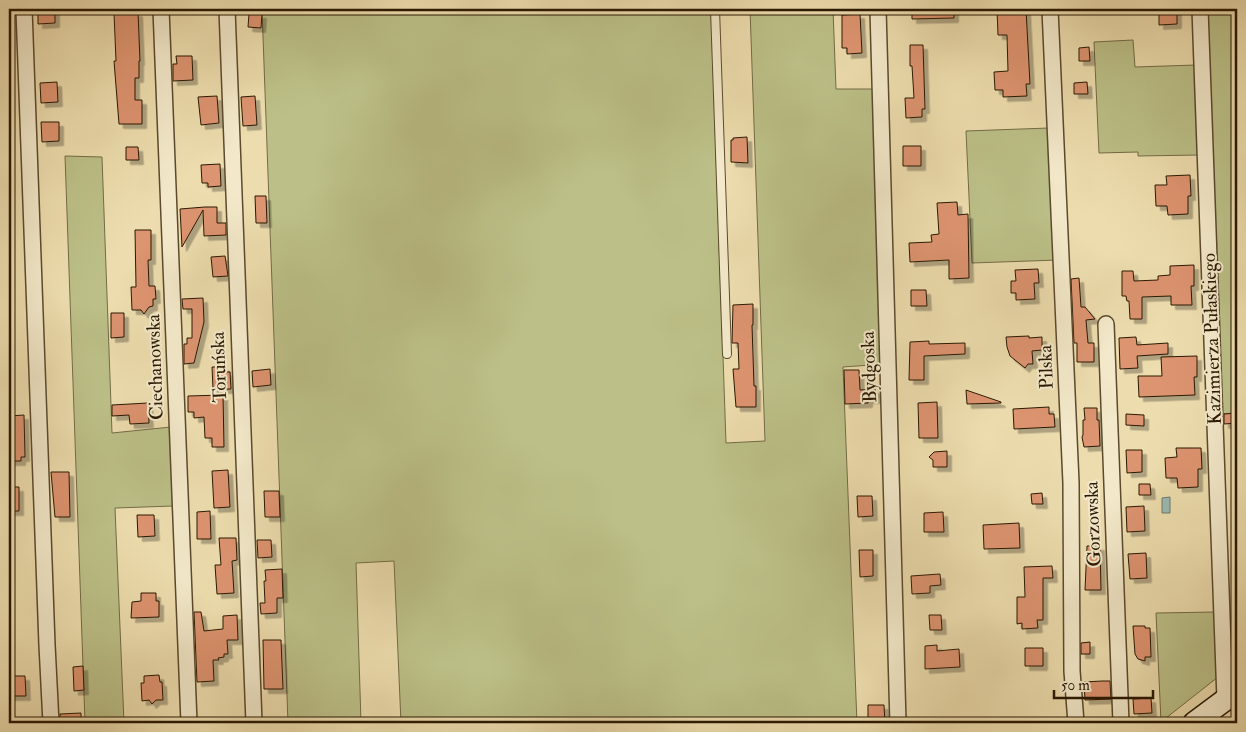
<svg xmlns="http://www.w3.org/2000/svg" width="1246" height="732" font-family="'IM FELL Double Pica',serif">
	<defs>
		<filter id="shadow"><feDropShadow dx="4.5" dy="4.5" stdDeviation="0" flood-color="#0004"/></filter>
	</defs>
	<rect width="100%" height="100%" fill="#edddae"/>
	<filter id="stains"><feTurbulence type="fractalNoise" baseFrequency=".004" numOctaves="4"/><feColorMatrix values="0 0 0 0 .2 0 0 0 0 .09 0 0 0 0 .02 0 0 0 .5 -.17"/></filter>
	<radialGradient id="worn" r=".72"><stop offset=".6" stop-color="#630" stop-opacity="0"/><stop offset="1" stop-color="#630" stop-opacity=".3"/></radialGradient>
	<!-- green -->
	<path fill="#bcc088" stroke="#736c46" d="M262,9H711L726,443L765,441L750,9H833L836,89H874L885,364L843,367L857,723H401L394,561L356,563L361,723H288Z
		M1206,9H1237V413L1220,414Z
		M1133,40L1135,67L1196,65L1199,155L1138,156V152L1099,153L1094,42Z
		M1049,128L1058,260L972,263L966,131Z
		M65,156L102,157L112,433L171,427L173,506L115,508L124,723H85Z
		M1215,612L1218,677L1161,722L1156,613Z"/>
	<!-- water -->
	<path fill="#9bbab3" stroke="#6e7a6d" d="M1170,497V513H1162V498Z"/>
	<!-- building -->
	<path fill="#dd9470" stroke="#2a1903" filter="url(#shadow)" d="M38,9H55V23L38,24Z
		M121,9H133V12H138L140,61H139V78H135V100H142V124H119L114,61H116L114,13H121Z
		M912,9H954V18L912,19Z
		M1026,9L1030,84H1026L1027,96L1003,97V90H995L994,72L1008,71L1007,35H998L997,10Z
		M1159,9H1177V24L1159,25Z
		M249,14H262L261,28L248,27Z
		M860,14L862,53L847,54V48H842V15Z
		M910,45H923L925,109H922V117L906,118L905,98H914L912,66H910Z
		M1089,47L1090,61H1079V48Z
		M176,56H192L193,80L173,81V64H177Z
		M57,82L58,102L41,103L40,83Z
		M1087,82L1088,94H1074V83Z
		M217,96L219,123L201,125L198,97Z
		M255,96L257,125L243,126L241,97Z
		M41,122H59V141L42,142Z
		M747,137L748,163L731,162V140H733V138Z
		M903,146H921V166H903Z
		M126,147H138L139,160H126Z
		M220,164L221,186L208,187V183H202L201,165Z
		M1190,175L1191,196H1188V214L1168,215L1167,206H1156L1155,185H1167L1166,176Z
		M255,196H266L267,223H256Z
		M957,202L958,215L968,214L969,278L949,279V260L910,262L909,243L932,242L931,235L939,234L937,203Z
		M205,207H217V223H226V235L204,236L203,210L182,247L180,209Z
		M135,230H151V260H148L149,286H155L156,299H153V306L149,307L144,314L141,310H132L131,287H136Z
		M225,256L228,276L213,277L211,257Z
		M1194,265V286H1191L1192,305H1171V296L1142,297V319H1130L1129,301H1127L1126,296H1122V271H1133L1134,281L1158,280V276L1170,275V266Z
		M1038,269L1039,283H1034L1035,299L1016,300V293H1011V281H1016L1015,270Z
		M1079,278L1081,307H1085L1095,319L1086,320L1088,343H1094V362H1077V343H1074L1071,279Z
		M911,290H926L927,306H911Z
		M203,298L204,322L194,363L184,364V344H187V338H192V309H183L182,299Z
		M753,304V325H752L754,386H756V407H736L733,369H739L738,343H732L733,305Z
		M111,313H124V337L111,338Z
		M1029,336V338L1042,337V350L1032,351L1033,364H1028L1025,368L1010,356L1007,347L1006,337Z
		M1136,337L1137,345L1168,343V354L1137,356L1138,368L1120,369L1119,338Z
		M929,341V344L965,343V354L924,356V380H909L910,342Z
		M1197,356V377H1194L1195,395L1139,397L1138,376H1162L1161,357Z
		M212,367H226V372H230L231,389H213Z
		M270,369L271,385L253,387L252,371Z
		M844,370H859L860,390L875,389L876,399H868V403L845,404Z
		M966,390L1001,402V403L967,404Z
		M223,395L224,447H212V438H205L204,417L194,418V412H188V396Z
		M937,402L938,438H919L918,403Z
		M148,403L149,423L130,424L129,415L112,416V405Z
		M1049,407V414H1054L1055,427L1014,429L1013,409Z
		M1084,408H1097V420H1099L1100,446L1084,447L1082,437L1083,435V420H1085Z
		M1237,413V423L1224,424V414Z
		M1126,414L1144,415V426L1126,425Z
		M24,415L25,457H21V461H9V416Z
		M1176,448H1201L1202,469H1198V487L1178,488L1177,478H1166L1165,458L1177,457Z
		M1126,450H1142V472L1127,473Z
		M947,451V467H933V460L929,457L934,452Z
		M228,470L230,507L214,508L212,471Z
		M51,472H69L70,517H55Z
		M1139,484H1150L1151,495H1139Z
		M9,487H19V511H9Z
		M264,491H279L280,517H265Z
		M1042,493L1043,504H1032L1031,494Z
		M857,496H872L873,516L858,517Z
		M1144,506L1145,531L1127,532L1126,507Z
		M210,511L211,539H197V512Z
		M943,512L944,532H924V513Z
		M137,515H154L155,536L138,537Z
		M1019,523L1020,548L984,549L983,525Z
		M219,538H236L237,560L232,561L234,593L217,594L215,565H221Z
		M257,540H271L272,557L258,558Z
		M1087,546H1100L1101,590H1085Z
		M859,550H873V576L860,577Z
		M1146,553L1147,578L1130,579L1128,554Z
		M1052,566L1053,578H1043V620H1037L1038,628L1022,629V623L1017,624V597H1025L1024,567Z
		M282,569L283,598H277V613L261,614L260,603H265L264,581H266L265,570Z
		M940,574L941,585L930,586V593L912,594L911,576Z
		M141,593H156V601H159V617L131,618L132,602L141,601Z
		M194,612H201L204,631L223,629V616L237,615L238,640H227L228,654H224V657L218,658L219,660H213L214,681L197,682Z
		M929,615H941L942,630H930Z
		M1133,626H1145V628H1150L1151,657H1145V661L1138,659L1135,654Z
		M263,640H281L283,689H264Z
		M1090,642V654H1081V643Z
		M937,645V651L959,649L960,667L925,669V646Z
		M1025,648H1043V666H1025Z
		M83,666L84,690L74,691L73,667Z
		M159,675L160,682H162L163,700H156L152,704L149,700L142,701L141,683H144V676Z
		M9,676H25L26,696H9Z
		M1102,681H1110L1111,699L1085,700L1084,682Z
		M1151,698L1152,713L1134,714L1133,699Z
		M868,705H884L885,723H868Z
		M81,713V723H60V714Z"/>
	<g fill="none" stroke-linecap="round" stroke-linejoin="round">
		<!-- lane casing -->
		<g stroke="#5b4a2e" stroke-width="10">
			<path id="lane" d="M715,9L727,354"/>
		</g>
		<!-- street casing -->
		<g stroke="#5b4a2e" stroke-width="18">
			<path id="street" d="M24,9L47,645L51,723
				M161,9L189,723
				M227,9L254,723
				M878,9L898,723
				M1050,9L1071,483L1072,671L1076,723
				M1200,9L1225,700
				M1106,324L1121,723"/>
		</g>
		<!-- secondary casing -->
		<g stroke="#2a1903" stroke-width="24">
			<path id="secondary" d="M1194,723L1237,691"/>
		</g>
		<!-- lane -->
		<use href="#lane" stroke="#f3e9ca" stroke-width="8"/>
		<!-- street -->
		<use href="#street" stroke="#f3e9ca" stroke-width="15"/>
		<!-- secondary -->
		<use href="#secondary" stroke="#f3e9ca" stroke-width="21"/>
	</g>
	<g text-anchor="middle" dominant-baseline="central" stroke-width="4" stroke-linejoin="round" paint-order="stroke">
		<!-- street labels -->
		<g font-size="19" fill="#2a1903" stroke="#f3e9ca">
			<text transform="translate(1212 339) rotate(-92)">Kazimierza Pułaskiego</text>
			<text transform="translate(155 367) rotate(-92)">Ciechanowska</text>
			<text transform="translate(219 367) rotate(-92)">Toruńska</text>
			<text transform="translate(869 367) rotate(-92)">Bydgoska</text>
			<text transform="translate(1046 367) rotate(-92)">Pilska</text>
			<text transform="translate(1093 524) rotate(-92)">Gorzowska</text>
		</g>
	</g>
	<!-- margin -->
	<rect width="1246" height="732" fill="none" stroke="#edddae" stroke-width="30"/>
	<rect x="10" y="10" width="1226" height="712" fill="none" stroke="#2a1903" stroke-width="2.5"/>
	<rect x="15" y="15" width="1216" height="702" fill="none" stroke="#2a1903"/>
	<!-- scale -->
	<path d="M1054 690v8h99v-8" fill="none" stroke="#2a1903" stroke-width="2.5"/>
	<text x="1061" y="690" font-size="15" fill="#2a1903" stroke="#f3e9ca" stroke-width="4" paint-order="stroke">50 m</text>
	<rect width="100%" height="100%" filter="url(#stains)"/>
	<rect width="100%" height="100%" fill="url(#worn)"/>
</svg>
